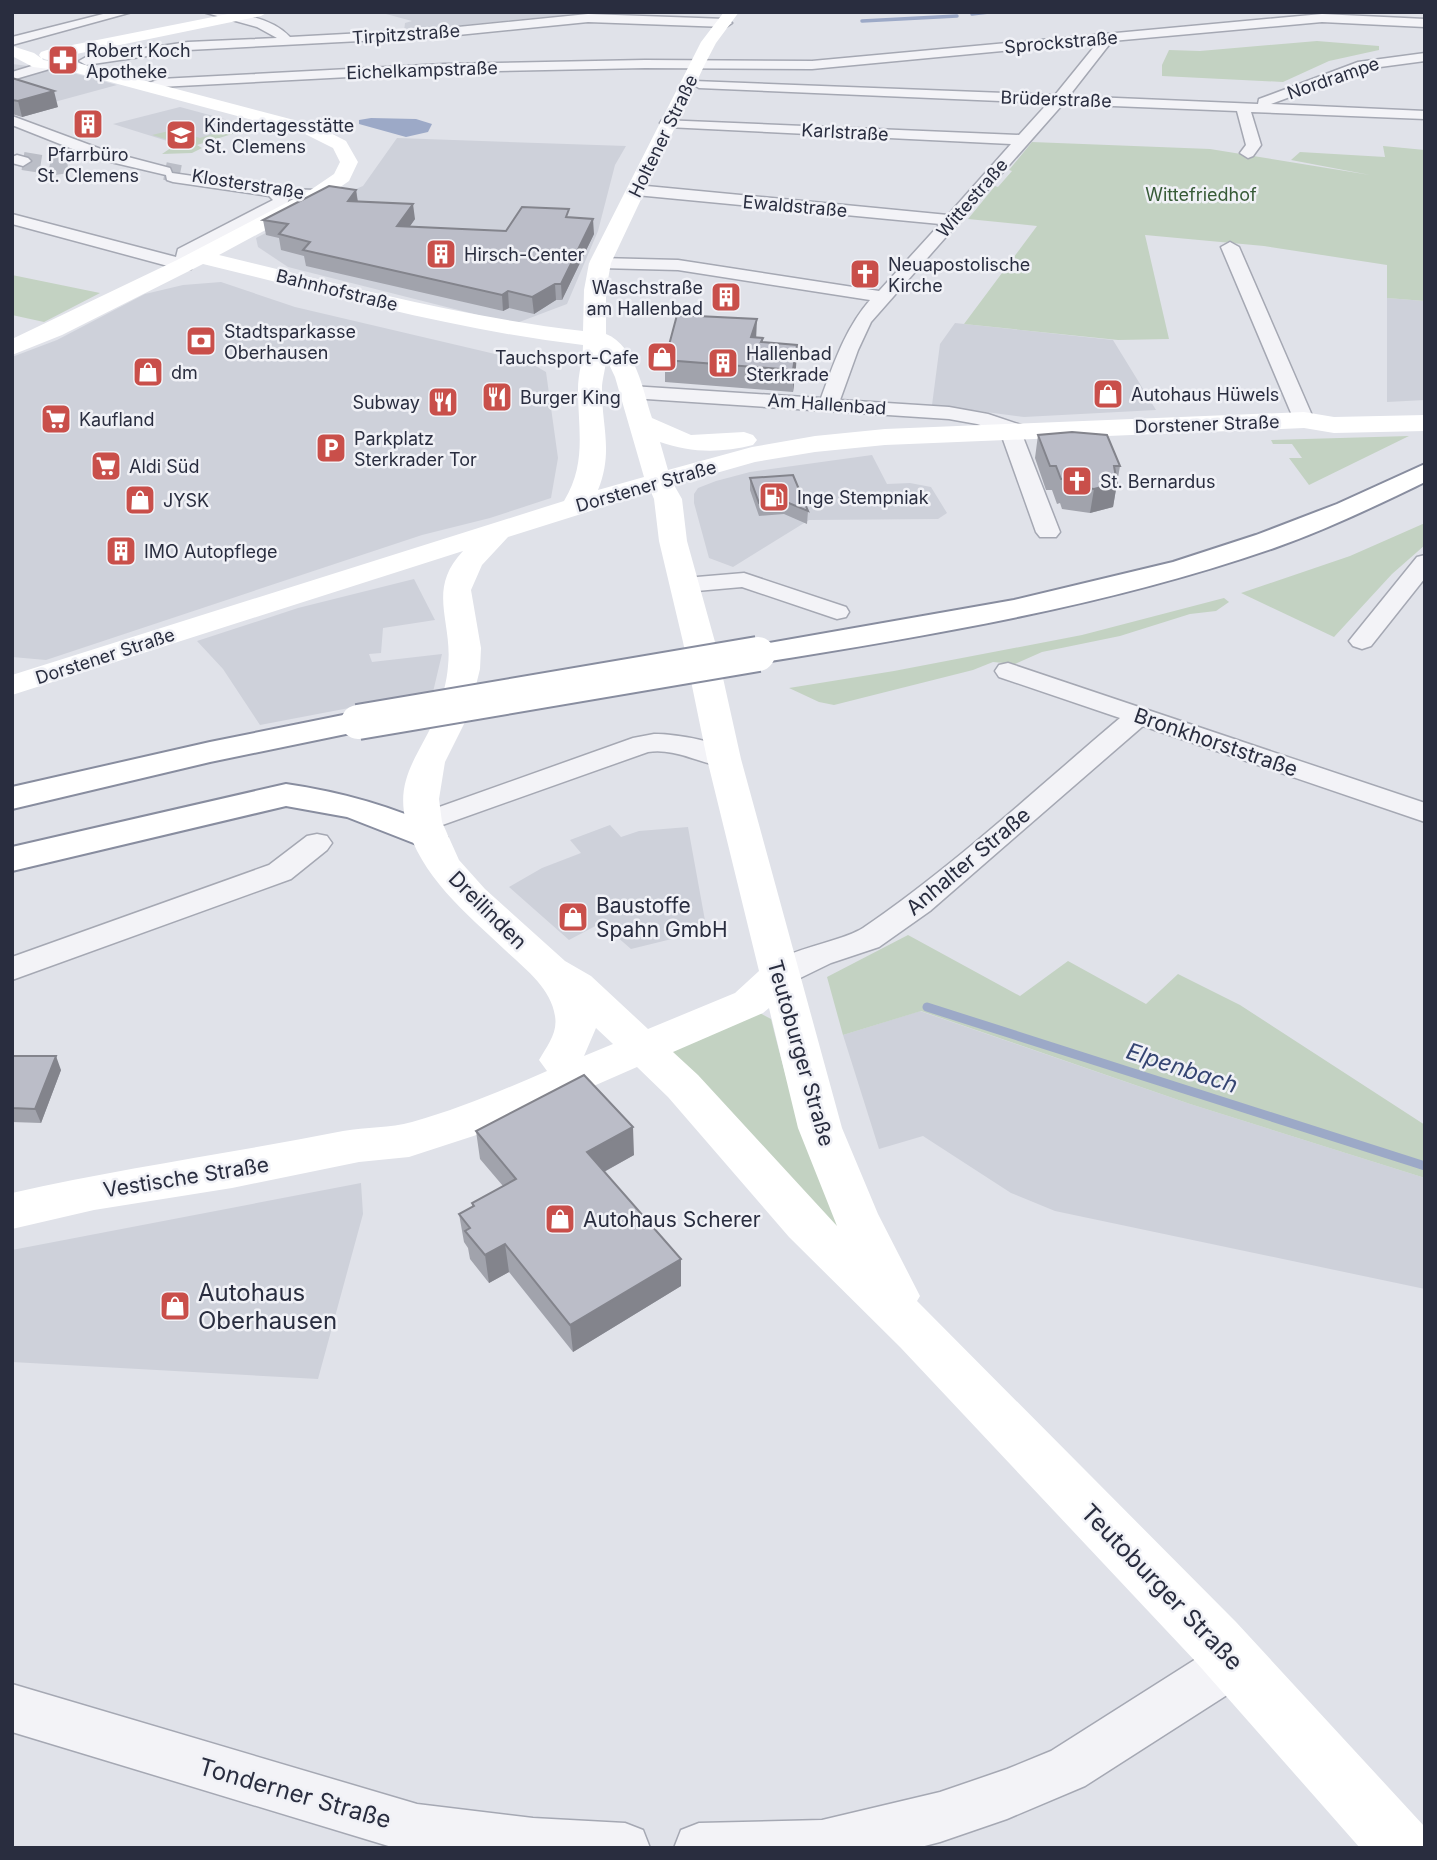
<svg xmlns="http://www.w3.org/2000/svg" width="1437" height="1860" font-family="Inter,sans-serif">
	<rect width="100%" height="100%" fill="#e0e2e9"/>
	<!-- built -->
	<path fill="#ced1da" d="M394,12H592L404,31L405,23L412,21L386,14Z
		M12,64L62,70L117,85L47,104L12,93Z
		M180,107L247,125L180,145L113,124Z
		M397,138L626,146L615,165L598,231L567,304L514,324L288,267L258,247L256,238L331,199L363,186Z
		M221,282L295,307L529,362L546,372L558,458L551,498L490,518L422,535L46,660L12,657V357L57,340L145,294L183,285Z
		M1387,298L1425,301V400L1387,402Z
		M955,323L1113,340L1156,410L1024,417L932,405L940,344Z
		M872,455L887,484L910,483L931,487L947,513L938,519L809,520L733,567L709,558L694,503V494L698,488L716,481L750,472Z
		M414,579L435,620L383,628L381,653L369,654L372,662L442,654L433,692L260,725L223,669L197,641L298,608Z
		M610,825L621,837L639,831L688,827L706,926L684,936L631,949L601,923L569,940L509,887L542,868L581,853L570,840Z
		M920,1011L1190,1104L1425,1178V1289L1055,1211L1011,1193L923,1136L879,1149L843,1035Z
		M361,1183L363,1214L318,1379L12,1362V1250Z"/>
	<!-- green -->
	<path fill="#c3d2c2" d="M1317,41L1379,46V50L1329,61L1283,82L1162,76V65L1169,50L1200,51Z
		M248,123L258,126L197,145L202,148L192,153L162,154L178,143L152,135L173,130L200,138Z
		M1032,142L1210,149L1370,175L1291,160L1300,152L1385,157L1383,146L1425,150V301L1387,298V265L1264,246L1145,235L1169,339L1118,340L964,324L1037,226L968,219L995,186L998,187L1012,171L1009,170Z
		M12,275L100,293L44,322L12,315Z
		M1409,436L1309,485L1289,458H1302L1292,444H1273L1271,440Z
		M1425,523V545L1392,574L1334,637L1241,593L1350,556Z
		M1224,598L1229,602L1216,611L1190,614L1120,636L1042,652L1015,664L993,662L973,670L834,705L819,702L789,688L894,671L1082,635Z
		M908,935L1020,996L1068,961L1146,1004L1178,974L1240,1005L1425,1125V1178L1190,1104L921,1011L843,1035L827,977Z
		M756,1011L771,1019C790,1096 812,1168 846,1240L671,1059L672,1044Z"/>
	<!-- water -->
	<path fill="#9ca9c7" d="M371,118L416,119L432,124L428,132L406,137L359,124V120Z"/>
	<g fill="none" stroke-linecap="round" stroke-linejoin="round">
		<!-- stream-far1 -->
		<path stroke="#9ca9c7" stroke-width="3.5" d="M972,14L989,12
			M862,21L957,16"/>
		<!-- stream -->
		<path stroke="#9ca9c7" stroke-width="9" d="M927,1007L1425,1166"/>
		<!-- street-tunnel -->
		<path stroke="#bbbec7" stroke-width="18" stroke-dasharray="18 9" stroke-linecap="butt" d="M23,161L54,166L68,164
			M165,171L180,174"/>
		<!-- street casing -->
		<g stroke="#a5a8b3" stroke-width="3">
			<path id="street" d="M111,12H132L12,45V37Z
				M203,12C232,12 269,15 290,37L438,29L588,14L726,19L732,23L726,27L588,22L438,37L188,50L86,65L79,61L86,57L188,42L277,38L257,27Z
				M1322,14L1425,19V27L1322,22L1112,41L1069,96L1258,104L1259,99L1358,62L1425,53V61L1365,69L1271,104L1425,111V119L1251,112L1261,145L1253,156L1248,158L1240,153L1246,145L1237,111L1063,104L871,322L858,350L840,400L949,407L988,414L1027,427L1030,431L1023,437L1060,532L1056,537H1040L1036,532L1000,431L977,424L949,419L631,398L624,396L621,392L624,388L631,386L821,398C834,363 845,329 870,300L678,270L600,268L591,263L600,258L678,260L879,291L940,224L636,195L628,190L636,185L948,215L1011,144L667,127L662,126L660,123L662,120L1019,135L1048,103L699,88L692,84L694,81L1055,95L1098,42L812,69L645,68L444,72L160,87L148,90L141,86L160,79L444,64L645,60L812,61Z
				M48,61L55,65L53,68L12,80V72Z
				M12,116L109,152L170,168L172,173L285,189L316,190L324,195L316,200L289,199L286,206L193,255L191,269H179L12,224V214L176,257L178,249L273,200L269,196L173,182L167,180L166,175L98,159L12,125Z
				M17,155L28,158L31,161L23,166L12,163V157Z
				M1230,242L1239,247L1314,420L1311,424H1297L1294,420L1221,247Z
				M1425,555V578L1371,646L1362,649L1353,646L1349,641L1353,636L1417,557Z
				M744,573L846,607L849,612L846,617L837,619L742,587L685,592L676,590L673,585L676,580L685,578Z
				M1008,663L1425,803V822L1143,726L930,911L879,947L831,963L790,983L779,986L768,983L763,975C780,947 836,945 863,928C954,866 1036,789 1120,718L999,677L995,671L999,665Z
				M654,734C675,734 726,741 738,759L734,765C709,771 682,747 648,752L434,828L424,831L414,828L409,822L414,816L633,738Z
				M317,834L327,836L332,843L327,850L291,879L12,980V957L269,865L307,836Z
				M1235,1639L1252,1645L1258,1662L1252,1679L1085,1786L1007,1819L940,1842L917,1848H674L681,1830L699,1823L822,1820L940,1792L1007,1769L1051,1751L1218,1645Z
				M12,1684L417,1804L533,1818L625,1823L643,1830L650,1848H395L12,1732Z"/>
		</g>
		<!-- highway casing -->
		<g stroke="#888d9f" stroke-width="4">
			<path id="highway" d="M1425,464V482C1375,506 1326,530 1274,548C1107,606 932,635 758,663L747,661L742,654L747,647L758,645L1014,600L1173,562L1256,535L1337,504Z
				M358,712L370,715L375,722L370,729L210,762L12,809V787L210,742Z
				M286,784C341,792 392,806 442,830L447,838L442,846L429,849L347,817L286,806L12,871V847Z"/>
		</g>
		<!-- street -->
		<use href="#street" fill="#f3f3f7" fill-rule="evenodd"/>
		<!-- secondary -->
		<path fill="#fff" fill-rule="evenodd" d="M238,12H268L261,16L47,60L42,58L43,60L74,62L317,126L346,141L358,162L349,181L323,199L219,255C340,284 460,317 583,331L584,290L589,263L701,42L724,12H739L716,43L705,64L611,263L606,290V334C636,346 643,391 652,418L691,435L744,432L753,435L757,440L753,445C721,453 691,453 660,442L668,470L752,447L815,436L885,429L1304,412L1334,417L1425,415V431L1334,433L1304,428L885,445L815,452L755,462L674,485L682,499L687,541L715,642L741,759L842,1128L878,1214L920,1296L917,1301L1236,1622L1424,1826L1425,1848H1360L1196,1662L900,1347L789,1237L668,1097L637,1067L498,1128L409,1157L359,1162L232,1188L94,1210L12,1229V1193C122,1168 233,1153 343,1131C366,1127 390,1128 412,1122C459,1109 503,1090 547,1071L539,1060C547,1046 558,1033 555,1016C551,988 524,968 505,950C466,913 420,876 406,822C394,776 423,751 437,713C442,699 447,681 448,666C453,621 426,590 463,551L12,695V675L564,501C587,463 578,430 578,389C578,374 583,360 583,345C454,330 329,294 203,264L62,335L12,355V339L177,260L309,191L334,174L340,162L333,148L305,134L73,72L33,67L12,56V46L34,53L41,58L39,55L41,52L47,50ZM606,358L615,377L644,477L598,490C614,450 601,425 602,386C603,376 606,367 606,358ZM651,492L654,499L659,541L683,642L707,759L759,971L735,993L648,1029L591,976L565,961L485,889L459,860L442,822L439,799L445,762L469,714L480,669L481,648L471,590L482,565L508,537ZM769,1008L798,1128L837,1226L698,1075L673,1052L763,1013ZM596,1028L613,1044L584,1056Z"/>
		<!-- highway -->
		<use href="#highway" fill="#fff" fill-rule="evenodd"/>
		<!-- highway-bridge casing -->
		<g stroke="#888d9f" stroke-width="38" stroke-linecap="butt">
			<path id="highway-bridge" d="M358,722L758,654"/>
		</g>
		<!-- highway-bridge -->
		<use href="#highway-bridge" stroke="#fff" stroke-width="34"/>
	</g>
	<!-- wall -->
	<path fill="#a1a3ac" d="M12,78L58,107L22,117L12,114Z
		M356,190L358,201L415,219L409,227L506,231L569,217L594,234L562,300H556L534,314L509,308L503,311L306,266L304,256L281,250L279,238L266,235L263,220Z
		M756,337L763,338V342L797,345L796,367L793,392L665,382V360Z
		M1038,435L1120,466L1113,507L1090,513L1062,509L1060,503L1057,504L1052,490H1046L1035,458Z
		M750,478L808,511L807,524L784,514L759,516L750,490Z
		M12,1056L61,1070L41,1123L12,1122Z
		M476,1131L634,1155L604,1172L681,1286L573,1352L509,1272L489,1283L470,1259L468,1248L464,1242L459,1214L472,1207V1203L503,1186L480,1159Z"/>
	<!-- shaded-wall -->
	<path fill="#83848c" d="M54,91L58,107L22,117L18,101Z
		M356,190L358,205L348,201Z
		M413,204L415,219L399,242L397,226Z
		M593,219L594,234L562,300L561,284Z
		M555,284L556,300L534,314L532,297Z
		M508,291L509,308L503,311L502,295Z
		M757,319L756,341L751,337Z
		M797,345L796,367L793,392V370Z
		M1117,483L1113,507L1090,513L1094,489Z
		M56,1056L61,1070L41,1123L35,1109Z
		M633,1127L634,1155L589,1180L587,1152Z
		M505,1244L509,1272L489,1283L485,1255Z
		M681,1259V1286L573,1352L570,1325Z"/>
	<!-- building -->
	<path fill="#bbbdc8" stroke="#83848c" stroke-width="2" d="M12,78L54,91L18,101L12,100Z
		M329,186L356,190L348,201L413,204L397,226L506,231L522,207L569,209L566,217L593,219L561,284H555L532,297L508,291L502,295L303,250L310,242L279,234L288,224L263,220Z
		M677,315L757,319L751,337L763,338L761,342L797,345L793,370L665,360Z
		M1072,432L1107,435L1120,466H1114L1117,483L1094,489L1065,485L1064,479H1061L1056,466H1050L1038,435Z
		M793,475L808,511L784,501L759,503L750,478Z
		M12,1056H56L35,1109L12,1108Z
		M584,1075L633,1127L587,1152L681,1259L570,1325L505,1244L485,1255L465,1231L470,1228L459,1214L474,1206L472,1203L516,1179L476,1131Z"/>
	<!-- icons -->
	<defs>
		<g id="pharmacy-square" transform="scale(1.575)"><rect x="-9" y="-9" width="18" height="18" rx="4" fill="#c94f4a" stroke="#f0f1f6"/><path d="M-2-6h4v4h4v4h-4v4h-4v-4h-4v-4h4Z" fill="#fff"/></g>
		<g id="building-square" transform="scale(1.575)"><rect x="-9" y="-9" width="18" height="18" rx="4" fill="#c94f4a" stroke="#f0f1f6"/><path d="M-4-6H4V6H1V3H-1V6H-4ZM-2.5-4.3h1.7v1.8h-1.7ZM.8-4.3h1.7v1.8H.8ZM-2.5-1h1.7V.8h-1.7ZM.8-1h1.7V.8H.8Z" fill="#fff"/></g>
		<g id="school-square" transform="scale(1.575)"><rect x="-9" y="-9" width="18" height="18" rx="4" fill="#c94f4a" stroke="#f0f1f6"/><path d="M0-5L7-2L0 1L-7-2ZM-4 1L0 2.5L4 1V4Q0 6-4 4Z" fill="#fff"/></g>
		<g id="church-square" transform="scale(1.575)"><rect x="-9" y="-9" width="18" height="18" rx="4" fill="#c94f4a" stroke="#f0f1f6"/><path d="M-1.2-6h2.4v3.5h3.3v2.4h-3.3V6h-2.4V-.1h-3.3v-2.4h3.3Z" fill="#fff"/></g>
		<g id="bank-square" transform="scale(1.575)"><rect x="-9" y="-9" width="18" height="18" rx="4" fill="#c94f4a" stroke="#f0f1f6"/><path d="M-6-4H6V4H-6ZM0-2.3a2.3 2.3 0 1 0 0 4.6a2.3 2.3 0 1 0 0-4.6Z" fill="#fff"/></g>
		<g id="shop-square" transform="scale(1.575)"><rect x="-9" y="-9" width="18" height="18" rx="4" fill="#c94f4a" stroke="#f0f1f6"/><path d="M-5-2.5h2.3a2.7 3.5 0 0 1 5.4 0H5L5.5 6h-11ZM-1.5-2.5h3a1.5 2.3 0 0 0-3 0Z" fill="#fff"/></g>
		<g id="restaurant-square" transform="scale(1.575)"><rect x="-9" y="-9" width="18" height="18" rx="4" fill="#c94f4a" stroke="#f0f1f6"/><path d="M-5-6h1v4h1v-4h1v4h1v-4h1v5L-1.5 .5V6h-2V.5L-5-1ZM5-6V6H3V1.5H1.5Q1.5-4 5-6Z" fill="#fff"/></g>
		<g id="supermarket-square" transform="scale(1.575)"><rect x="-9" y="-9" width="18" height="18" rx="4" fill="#c94f4a" stroke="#f0f1f6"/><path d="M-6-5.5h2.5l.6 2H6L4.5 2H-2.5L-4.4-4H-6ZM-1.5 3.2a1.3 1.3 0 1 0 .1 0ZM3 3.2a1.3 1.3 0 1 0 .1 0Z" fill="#fff"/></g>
		<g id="parking-square" transform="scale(1.575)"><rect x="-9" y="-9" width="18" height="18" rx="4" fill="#c94f4a" stroke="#f0f1f6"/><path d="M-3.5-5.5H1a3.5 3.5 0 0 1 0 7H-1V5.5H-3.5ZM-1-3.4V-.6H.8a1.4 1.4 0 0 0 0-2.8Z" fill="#fff"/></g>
		<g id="fuel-square" transform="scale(1.575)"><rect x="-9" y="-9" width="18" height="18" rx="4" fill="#c94f4a" stroke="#f0f1f6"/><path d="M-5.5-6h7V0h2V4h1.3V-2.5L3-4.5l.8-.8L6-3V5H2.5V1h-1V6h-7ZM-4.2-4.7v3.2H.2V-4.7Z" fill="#fff"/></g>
	</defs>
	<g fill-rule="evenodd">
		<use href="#pharmacy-square" x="63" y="60"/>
		<use href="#building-square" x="88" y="124"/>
		<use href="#school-square" x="181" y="135"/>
		<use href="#building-square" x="441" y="254"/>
		<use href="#church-square" x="865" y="274"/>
		<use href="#building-square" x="726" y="297"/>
		<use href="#bank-square" x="201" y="341"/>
		<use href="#shop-square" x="662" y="357"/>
		<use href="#building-square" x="723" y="363"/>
		<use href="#shop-square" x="148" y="372"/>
		<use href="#shop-square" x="1108" y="394"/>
		<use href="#restaurant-square" x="497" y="397"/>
		<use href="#restaurant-square" x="443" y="402"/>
		<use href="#supermarket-square" x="56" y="419"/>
		<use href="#parking-square" x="331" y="448"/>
		<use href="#supermarket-square" x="106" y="466"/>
		<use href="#church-square" x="1077" y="481"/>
		<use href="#fuel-square" x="774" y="497"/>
		<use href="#shop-square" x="140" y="500"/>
		<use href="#building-square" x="121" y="551"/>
		<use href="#shop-square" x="573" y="917"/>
		<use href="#shop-square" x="560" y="1219"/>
		<use href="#shop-square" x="175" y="1306"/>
	</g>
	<g text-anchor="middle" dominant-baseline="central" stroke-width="5" stroke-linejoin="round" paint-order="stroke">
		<!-- far-street labels -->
		<g font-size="18" fill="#292d3f" stroke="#f0f1f6">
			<text transform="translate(406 34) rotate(-4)">Tirpitzstraße</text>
			<text transform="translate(1061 42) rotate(-5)">Sprockstraße</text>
			<text transform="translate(422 70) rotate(-2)">Eichelkampstraße</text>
			<text transform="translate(1333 78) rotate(-19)">Nordrampe</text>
			<text transform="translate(1056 99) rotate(2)">Brüderstraße</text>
			<text transform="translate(845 132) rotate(3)">Karlstraße</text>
			<text transform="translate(663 136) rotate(-64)">Holtener Straße</text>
			<text transform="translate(248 184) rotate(9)">Klosterstraße</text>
			<text transform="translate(972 198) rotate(-49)">Wittestraße</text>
			<text transform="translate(795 206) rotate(5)">Ewaldstraße</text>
			<text transform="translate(337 290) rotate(14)">Bahnhofstraße</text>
			<text transform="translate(827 404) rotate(4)">Am Hallenbad</text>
			<text transform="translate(1207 424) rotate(-2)">Dorstener Straße</text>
			<text transform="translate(646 486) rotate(-16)">Dorstener Straße</text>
			<text transform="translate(105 656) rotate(-18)">Dorstener Straße</text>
		</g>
		<!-- far-poi labels -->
		<g font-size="18" fill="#292d3f" stroke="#f0f1f6" text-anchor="start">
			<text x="86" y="50">Robert Koch<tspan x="86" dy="21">Apotheke</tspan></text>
			<text x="204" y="125">Kindertagesstätte<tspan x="204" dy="21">St. Clemens</tspan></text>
			<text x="88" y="154" text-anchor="middle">Pfarrbüro<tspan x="88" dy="21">St. Clemens</tspan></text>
			<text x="464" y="254">Hirsch-Center</text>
			<text x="888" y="264">Neuapostolische<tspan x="888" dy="21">Kirche</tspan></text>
			<text x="703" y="287" text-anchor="end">Waschstraße<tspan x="703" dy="21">am Hallenbad</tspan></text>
			<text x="224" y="331">Stadtsparkasse<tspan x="224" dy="21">Oberhausen</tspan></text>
			<text x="746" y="353">Hallenbad<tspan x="746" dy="21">Sterkrade</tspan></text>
			<text x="639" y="357" text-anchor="end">Tauchsport-Cafe</text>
			<text x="171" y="372">dm</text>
			<text x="1131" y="394">Autohaus Hüwels</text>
			<text x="520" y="397">Burger King</text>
			<text x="420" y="402" text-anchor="end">Subway</text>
			<text x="79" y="419">Kaufland</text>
			<text x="354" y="438">Parkplatz<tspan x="354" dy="21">Sterkrader Tor</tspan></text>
			<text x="129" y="466">Aldi Süd</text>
			<text x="1100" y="481">St. Bernardus</text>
			<text x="797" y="497">Inge Stempniak</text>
			<text x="163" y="500">JYSK</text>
			<text x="144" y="551">IMO Autopflege</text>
		</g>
		<!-- far-park labels -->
		<g font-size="18" fill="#375b37" stroke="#f0f1f6">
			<text x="1201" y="194">Wittefriedhof</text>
		</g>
		<!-- street labels -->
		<g font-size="21" fill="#292d3f" stroke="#f0f1f6">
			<text transform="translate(1216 742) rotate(19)">Bronkhorststraße</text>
			<text transform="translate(968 861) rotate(-40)">Anhalter Straße</text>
			<text transform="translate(488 910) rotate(45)">Dreilinden</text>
			<text transform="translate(801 1053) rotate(74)">Teutoburger Straße</text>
			<text transform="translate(186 1177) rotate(-9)">Vestische Straße</text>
		</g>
		<!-- poi labels -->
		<g font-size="21" fill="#292d3f" stroke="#f0f1f6" text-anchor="start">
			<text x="596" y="905">Baustoffe<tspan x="596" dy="24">Spahn GmbH</tspan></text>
			<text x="583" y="1219">Autohaus Scherer</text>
		</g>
		<!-- water labels -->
		<g font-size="23" font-style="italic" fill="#354572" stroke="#f0f1f6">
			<text transform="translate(1182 1068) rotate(18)">Elpenbach</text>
		</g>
		<!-- near-poi labels -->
		<g font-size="24" fill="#292d3f" stroke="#f0f1f6" text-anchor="start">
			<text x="198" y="1292">Autohaus<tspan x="198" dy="28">Oberhausen</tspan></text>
		</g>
		<!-- near-street labels -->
		<g font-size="24" fill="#292d3f" stroke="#f0f1f6">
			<text transform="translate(1162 1587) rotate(46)">Teutoburger Straße</text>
			<text transform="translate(295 1793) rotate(16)">Tonderner Straße</text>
		</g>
	</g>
	<!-- border -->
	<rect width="1437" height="1860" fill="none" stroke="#292d3f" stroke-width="28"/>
</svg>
